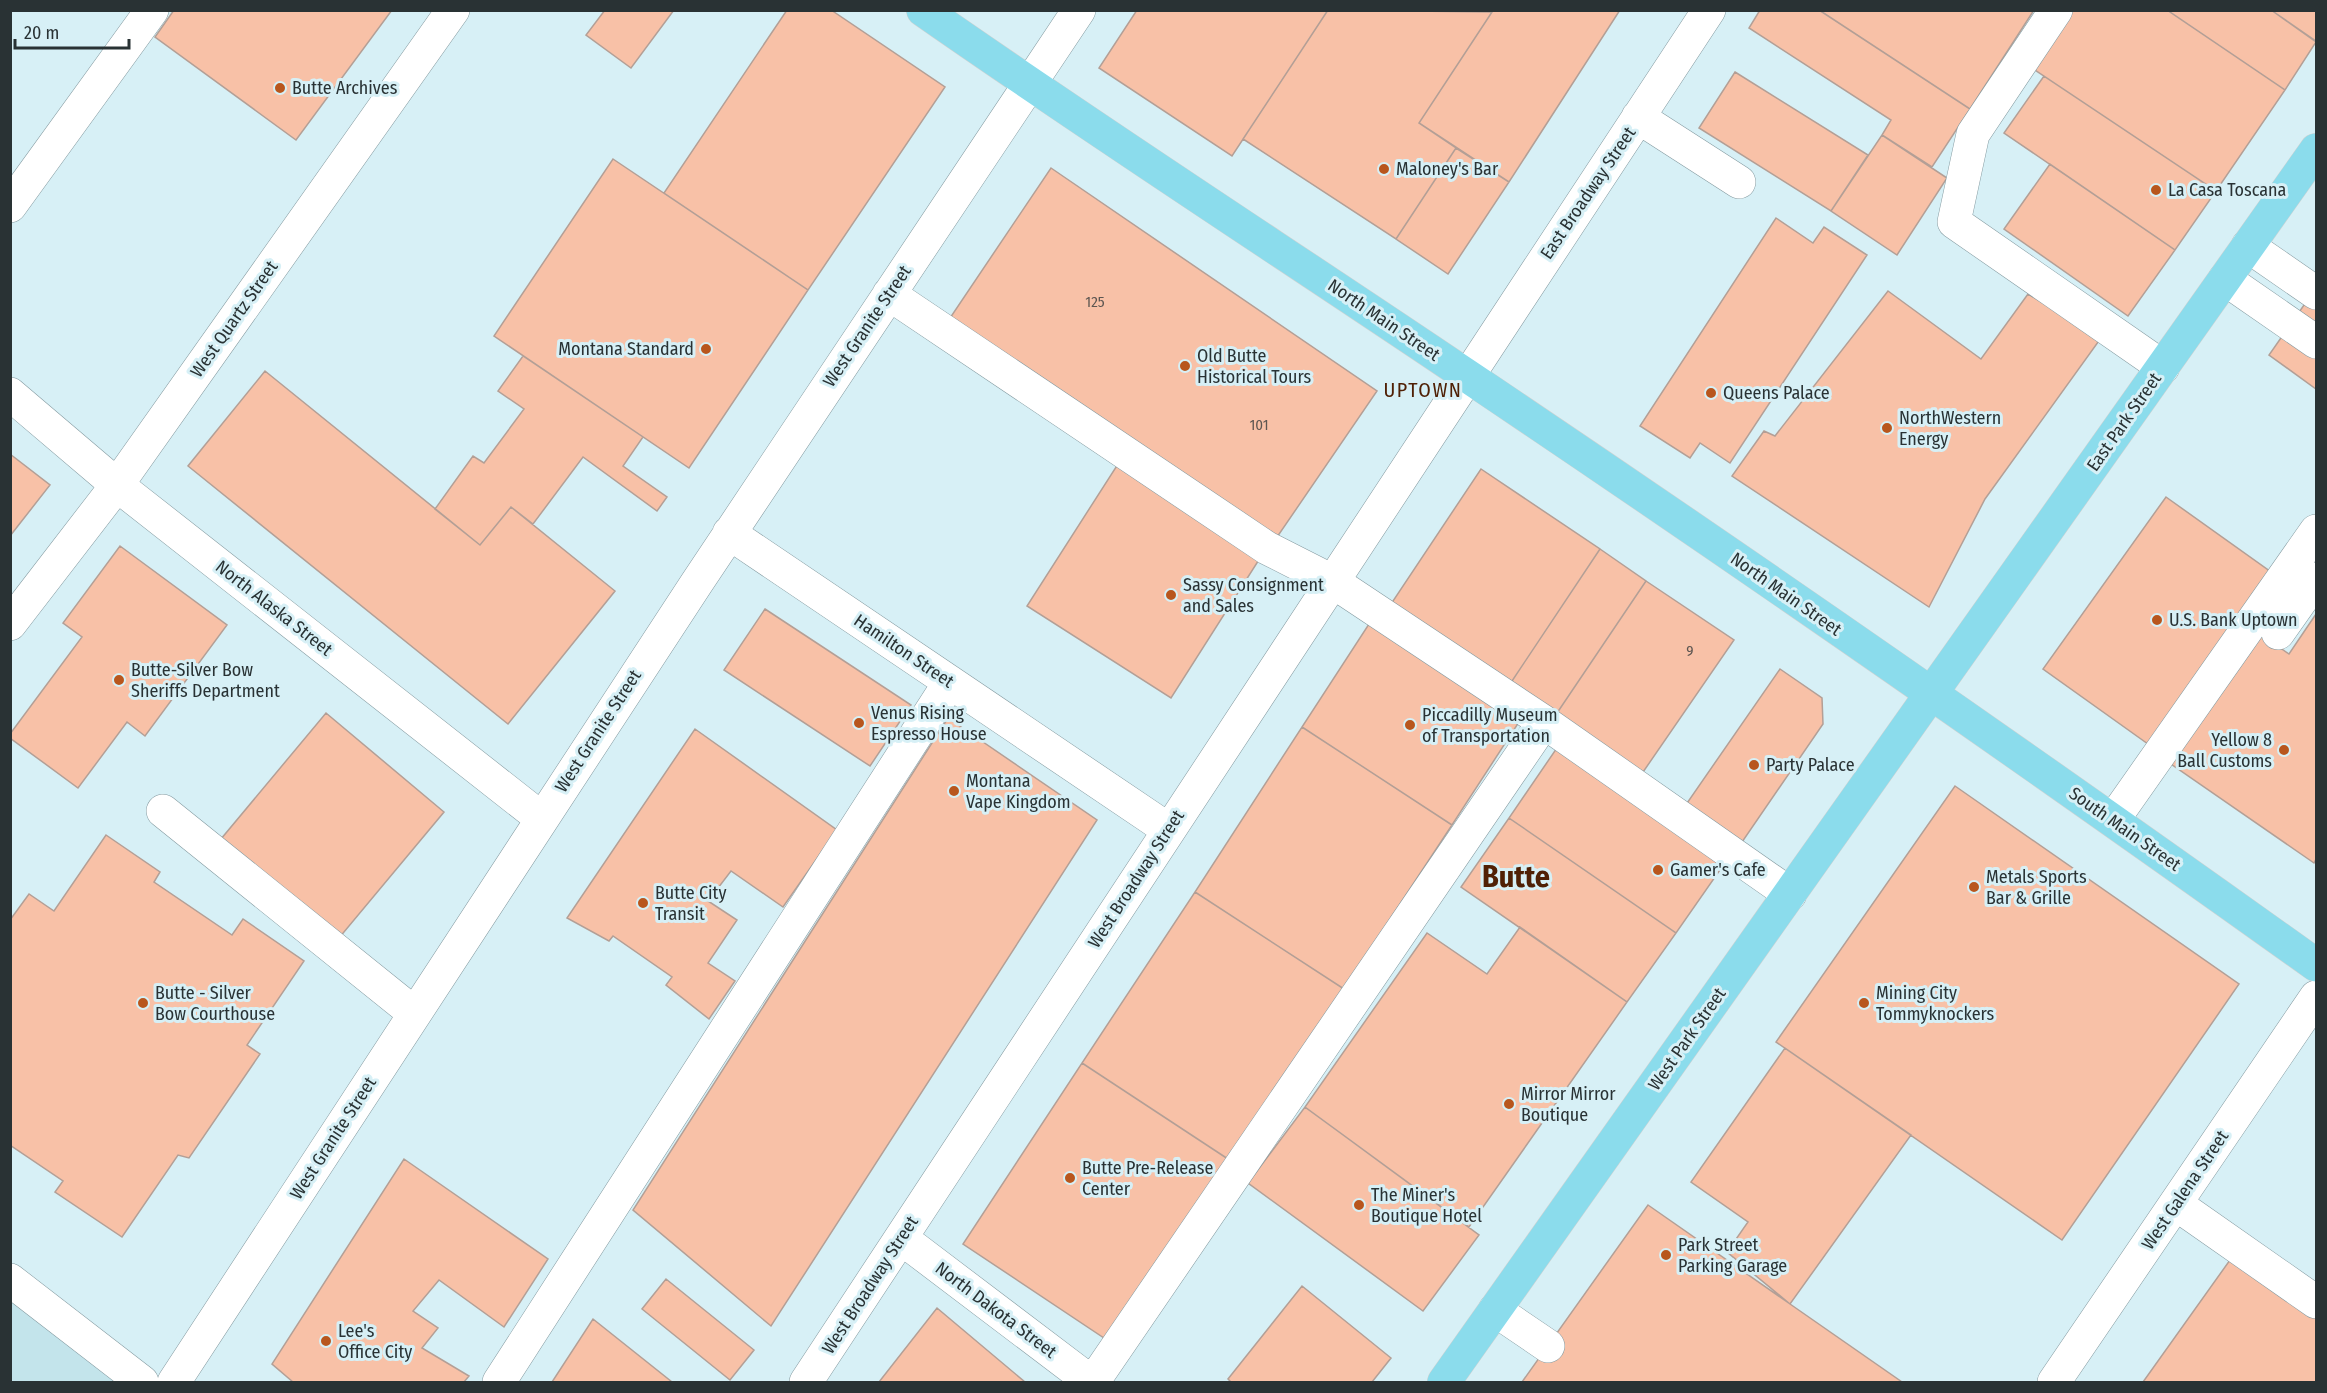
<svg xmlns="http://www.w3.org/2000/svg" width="2327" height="1393" font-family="'Fira Sans Condensed',sans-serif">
	<rect width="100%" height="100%" fill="#d7f0f6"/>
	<!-- built -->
	<path fill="#c3e4eb" d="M11,1280L142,1382H11Z"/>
	<!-- building -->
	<path fill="#f8c1a7" stroke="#b39f96" stroke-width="1.5" d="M174,10H392L296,140L155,37Z
		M605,10H674L631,68L586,35Z
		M787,10H831L945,87L808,290L664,193Z
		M1137,10H1328L1232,156L1099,68Z
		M1328,10L1492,12L1419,123L1456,148L1396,239L1243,139Z
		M1490,10H1620L1509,182L1419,123L1492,12Z
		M1760,10H1819L1970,109L1932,167L1882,135L1891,120L1749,28Z
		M1819,10H2034L1970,109Z
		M2070,10H2167L2285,90L2216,191L2032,68Z
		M2167,10H2271L2316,42L2285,90Z
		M2271,10H2316V41Z
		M1735,72L1868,155L1831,211L1699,128Z
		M2044,76L2216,191L2175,250L2004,133Z
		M1882,135L1947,178L1897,255L1831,211Z
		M1456,148L1509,182L1448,274L1396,239Z
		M613,159L808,290L689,468L494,336Z
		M2050,164L2175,250L2128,316L2004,229Z
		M1051,168L1377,391L1273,543L948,321Z
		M1776,218L1813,243L1824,227L1867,255L1730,463L1700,443L1690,458L1640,426Z
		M2316,288V389L2269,355Z
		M1888,291L1981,359L2028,294L2101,338L1985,499L1929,607L1732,476L1764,431L1775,436Z
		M523,356L643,437L623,466L667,497L657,511L583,457L533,524L511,507L480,545L435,509L473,456L484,463L524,409L498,391Z
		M265,371L480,545L511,507L615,591L508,724L188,466Z
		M10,454L50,485L10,536Z
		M1118,464L1262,555L1171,698L1027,606Z
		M1481,469L1600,549L1508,687L1389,607Z
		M2166,497L2271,572L2148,744L2043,669Z
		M120,546L227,625L145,736L127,722L78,788L10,738V734L82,637L63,623Z
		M1600,549L1646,581L1555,716L1508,687Z
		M1646,581L1734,640L1641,775L1555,716Z
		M765,609L911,705L870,766L724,670Z
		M2316,614V859L2314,863L2171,764L2262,635L2289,654Z
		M1369,624L1519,722L1452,825L1302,727Z
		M1780,669L1822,698L1823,724L1740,845L1685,806Z
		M326,713L444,812L339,938L221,839Z
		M948,718L1097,820L771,1326L633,1210Z
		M1302,727L1452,825L1344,989L1195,892Z
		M695,729L837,830L783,907L731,871L708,901L737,920L708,963L735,981L709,1019L666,985L672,977L613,936L609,941L567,918Z
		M1561,742L1729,857L1676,933L1509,818Z
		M1955,786L2239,984L2062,1240L1776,1042Z
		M1509,818L1676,933L1627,1002L1461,887Z
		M106,835L160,872L154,882L232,935L243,919L304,961L247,1045L260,1054L189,1158L178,1155L122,1237L55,1192L63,1181L10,1145V920L29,894L54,911Z
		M1195,892L1344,989L1231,1161L1082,1063Z
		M1520,927L1627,1002L1469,1227L1305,1107L1427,933L1487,974Z
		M1785,1048L1911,1135L1790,1304L1727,1252L1748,1222L1691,1182Z
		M1082,1063L1231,1161L1110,1342L963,1244Z
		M1305,1107L1479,1235L1423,1311L1248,1183Z
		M404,1159L548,1259L504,1327L439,1280L413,1311L438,1328L422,1348L469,1376L464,1382H293L272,1364Z
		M1648,1205L1790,1304L1902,1382H1522Z
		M2235,1253L2316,1310V1382H2143Z
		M666,1279L754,1350L730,1380L642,1309Z
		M1302,1286L1391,1358L1372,1382H1231L1228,1379Z
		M937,1308L1025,1382H879Z
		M593,1319L672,1382H552Z"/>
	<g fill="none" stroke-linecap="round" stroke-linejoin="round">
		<!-- minor casing -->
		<g stroke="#849aa0" stroke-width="34">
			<path id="minor" d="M2056,10L1973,134L1954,222L2163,367
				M1638,117L1739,182
				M10,206L152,10
				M2248,246L2316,293
				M2225,279L2316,342
				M889,294L1267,548L1332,581L1544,722L1790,894
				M10,394L117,485L541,818
				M729,533L1169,830
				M10,624L117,485L453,10
				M2278,633L2316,579
				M163,811L414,1013
				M2113,820L2316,531
				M2176,1204L2316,1302
				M901,1238L1091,1382
				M10,1280L142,1382
				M1495,1310L1548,1346
				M174,1382L696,584L1079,10
				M499,1382L950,682
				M806,1382L1709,10
				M1093,1382L1544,722
				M2054,1382L2316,997"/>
		</g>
		<!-- major casing -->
		<g stroke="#d0d2d2" stroke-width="34">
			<path id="major" d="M923,10C1102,135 1285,253 1466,375C1752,567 2036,765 2316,965
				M1444,1382L2316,150"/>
		</g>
		<!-- minor -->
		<use href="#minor" stroke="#fff" stroke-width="33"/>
		<!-- major -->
		<use href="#major" stroke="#8bdcec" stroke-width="33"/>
	</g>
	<!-- markers -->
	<g fill="#b8561d" stroke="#d7f0f6" stroke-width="2">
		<circle cx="280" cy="88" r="6"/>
		<circle cx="1384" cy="169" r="6"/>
		<circle cx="2156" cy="190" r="6"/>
		<circle cx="706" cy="349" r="6"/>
		<circle cx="1185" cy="366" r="6"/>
		<circle cx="1711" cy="393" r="6"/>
		<circle cx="1887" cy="428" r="6"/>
		<circle cx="1171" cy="595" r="6"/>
		<circle cx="2157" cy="620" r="6"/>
		<circle cx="119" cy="680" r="6"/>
		<circle cx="859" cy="723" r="6"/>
		<circle cx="1410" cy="725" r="6"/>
		<circle cx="2284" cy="750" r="6"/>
		<circle cx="1754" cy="765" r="6"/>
		<circle cx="954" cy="791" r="6"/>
		<circle cx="1658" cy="870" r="6"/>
		<circle cx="1974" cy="887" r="6"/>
		<circle cx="643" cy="903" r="6"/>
		<circle cx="143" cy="1003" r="6"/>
		<circle cx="1864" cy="1003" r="6"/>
		<circle cx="1509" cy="1104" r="6"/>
		<circle cx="1070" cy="1178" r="6"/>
		<circle cx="1359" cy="1205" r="6"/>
		<circle cx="1666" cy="1255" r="6"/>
		<circle cx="326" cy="1341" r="6"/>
	</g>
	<g text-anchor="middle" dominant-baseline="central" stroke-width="6" stroke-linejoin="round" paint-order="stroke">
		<!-- number labels -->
		<g font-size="15" fill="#5d5651">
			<text x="1095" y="302">125</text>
			<text x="1259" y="425">101</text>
			<text x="1690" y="651">9</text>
		</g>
		<!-- poi labels -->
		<g font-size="18" fill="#293234" stroke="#d7f0f6" text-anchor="start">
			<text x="292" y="88">Butte Archives</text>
			<text x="1396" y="169">Maloney's Bar</text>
			<text x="2168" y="190">La Casa Toscana</text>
			<text x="694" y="349" text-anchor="end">Montana Standard</text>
			<text x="1197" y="356">Old Butte<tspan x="1197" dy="21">Historical Tours</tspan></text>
			<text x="1723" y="393">Queens Palace</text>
			<text x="1899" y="418">NorthWestern<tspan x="1899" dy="21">Energy</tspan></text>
			<text x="1183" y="585">Sassy Consignment<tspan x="1183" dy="21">and Sales</tspan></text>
			<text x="2169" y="620">U.S. Bank Uptown</text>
			<text x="131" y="670">Butte-Silver Bow<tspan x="131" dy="21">Sheriffs Department</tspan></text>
			<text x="871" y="713">Venus Rising<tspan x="871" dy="21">Espresso House</tspan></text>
			<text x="1422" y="715">Piccadilly Museum<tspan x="1422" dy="21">of Transportation</tspan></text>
			<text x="2272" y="740" text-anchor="end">Yellow 8<tspan x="2272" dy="21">Ball Customs</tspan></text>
			<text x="1766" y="765">Party Palace</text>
			<text x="966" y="781">Montana<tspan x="966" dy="21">Vape Kingdom</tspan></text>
			<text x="1670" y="870">Gamer's Cafe</text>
			<text x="1986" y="877">Metals Sports<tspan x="1986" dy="21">Bar &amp; Grille</tspan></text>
			<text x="655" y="893">Butte City<tspan x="655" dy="21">Transit</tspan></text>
			<text x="155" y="993">Butte - Silver<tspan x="155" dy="21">Bow Courthouse</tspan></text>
			<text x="1876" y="993">Mining City<tspan x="1876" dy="21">Tommyknockers</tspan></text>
			<text x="1521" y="1094">Mirror Mirror<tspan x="1521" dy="21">Boutique</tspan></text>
			<text x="1082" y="1168">Butte Pre-Release<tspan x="1082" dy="21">Center</tspan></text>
			<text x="1371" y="1195">The Miner's<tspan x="1371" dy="21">Boutique Hotel</tspan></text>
			<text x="1678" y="1245">Park Street<tspan x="1678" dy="21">Parking Garage</tspan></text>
			<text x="338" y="1331">Lee's<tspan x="338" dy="21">Office City</tspan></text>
		</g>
		<!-- street labels -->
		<g font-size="18" fill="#293234" stroke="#d7f0f6">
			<text transform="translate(1588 193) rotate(-56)">East Broadway Street</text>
			<text transform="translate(234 319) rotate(-55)">West Quartz Street</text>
			<text transform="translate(1384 320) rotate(34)">North Main Street</text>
			<text transform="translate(867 326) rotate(-56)">West Granite Street</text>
			<text transform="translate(2124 422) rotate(-55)">East Park Street</text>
			<text transform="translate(1786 594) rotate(35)">North Main Street</text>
			<text transform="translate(274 608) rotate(38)">North Alaska Street</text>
			<text transform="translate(904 651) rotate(34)">Hamilton Street</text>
			<text transform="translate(598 731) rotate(-57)">West Granite Street</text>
			<text transform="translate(2125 829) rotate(35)">South Main Street</text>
			<text transform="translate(1136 879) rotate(-57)">West Broadway Street</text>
			<text transform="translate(1687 1039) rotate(-55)">West Park Street</text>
			<text transform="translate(333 1138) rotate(-57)">West Granite Street</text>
			<text transform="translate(2185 1190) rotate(-56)">West Galena Street</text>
			<text transform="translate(870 1285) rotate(-57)">West Broadway Street</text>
			<text transform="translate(996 1310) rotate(37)">North Dakota Street</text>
		</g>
		<!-- neighbourhood labels -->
		<g font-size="20" letter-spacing="1.5" fill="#4f2005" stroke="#d7f0f6">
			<text x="1423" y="390">UPTOWN</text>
		</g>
		<!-- town labels -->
		<g font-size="30" font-weight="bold" fill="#4f2005" stroke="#d7f0f6">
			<text x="1516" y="877">Butte</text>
		</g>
	</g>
	<!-- border -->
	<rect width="2327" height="1393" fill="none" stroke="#293234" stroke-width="24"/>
	<!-- scale -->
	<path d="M15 39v9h114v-9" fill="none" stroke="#293234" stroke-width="3"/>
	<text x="24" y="39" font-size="18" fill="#293234" stroke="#d7f0f6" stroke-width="4.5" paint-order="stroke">20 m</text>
</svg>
